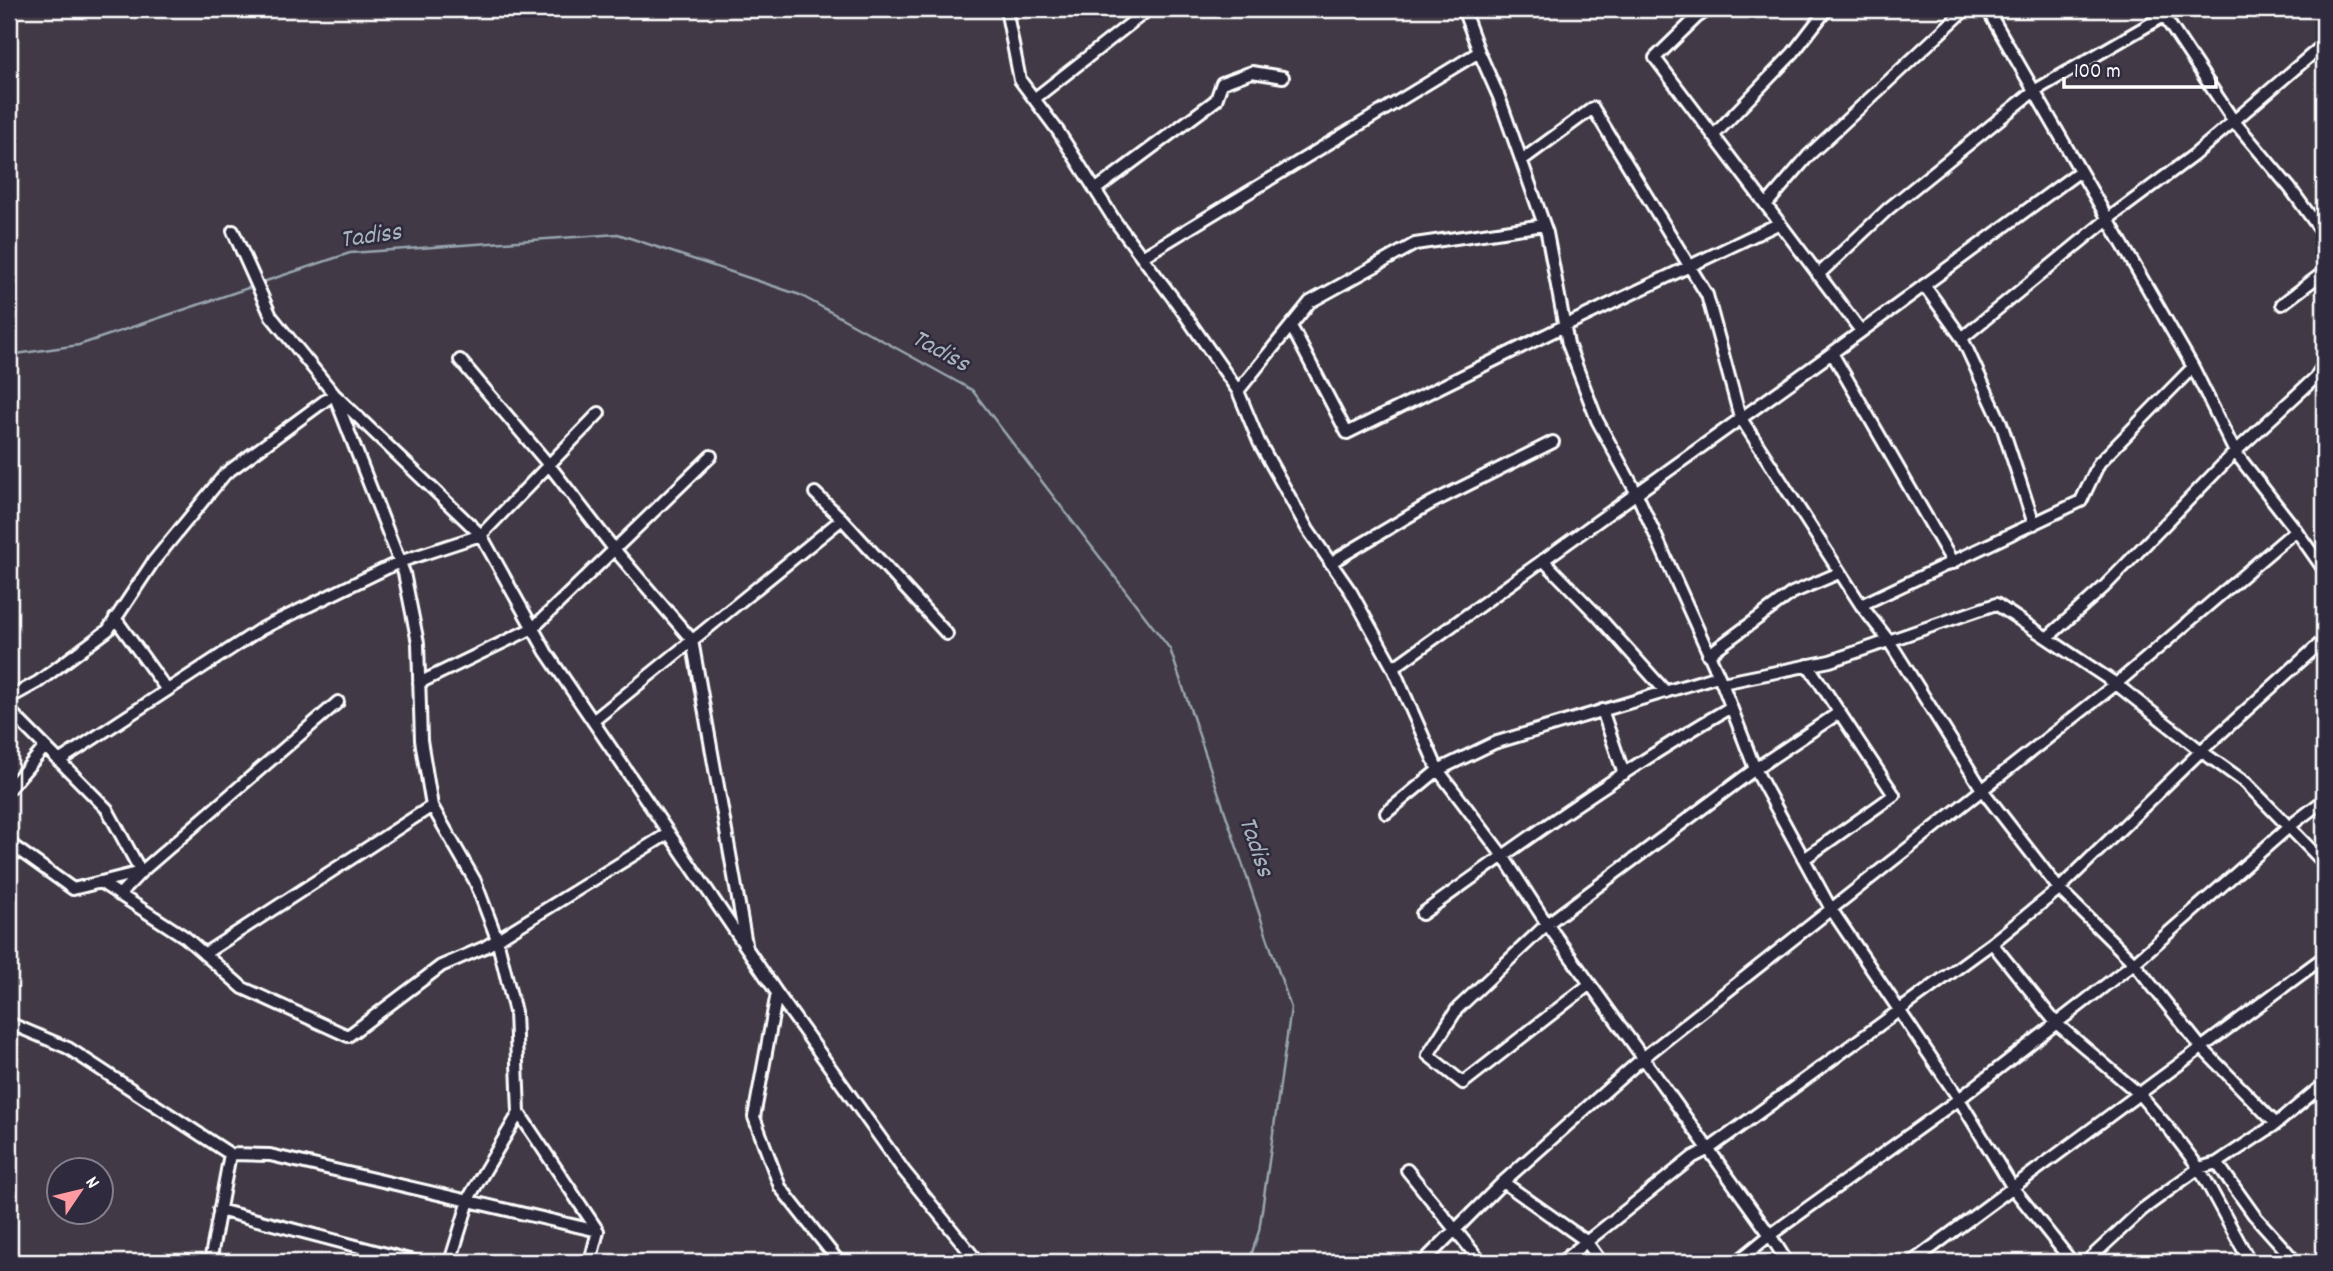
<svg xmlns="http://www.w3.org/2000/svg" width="2333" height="1271" font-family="Dekko,sans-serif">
	<rect width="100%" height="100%" fill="#423946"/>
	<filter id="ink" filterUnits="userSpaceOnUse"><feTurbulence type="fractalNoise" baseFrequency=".0143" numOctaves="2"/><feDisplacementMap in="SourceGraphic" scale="14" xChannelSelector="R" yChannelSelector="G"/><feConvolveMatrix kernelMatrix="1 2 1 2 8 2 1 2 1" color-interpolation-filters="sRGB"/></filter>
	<g filter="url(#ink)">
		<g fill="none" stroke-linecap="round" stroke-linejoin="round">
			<!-- stream -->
			<path stroke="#97a5af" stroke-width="2.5" d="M260,283L350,253L618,234L800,295L972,390L1170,649L1291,1008L1259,1231L1249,1262
				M9,355L79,345L254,286"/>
			<!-- street casing -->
			<g stroke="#fff" stroke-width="16">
				<path id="street" d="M1006,9L1020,80L1058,131L1115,221L1176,302L1238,391L1259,442L1308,530L1351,592L1393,668L1438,770L1503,856L1547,924L1770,1235L1737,1262
					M1463,9L1479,52L1499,97L1547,233L1568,344L1597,420L1636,492L1722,683L1755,769L1831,909L1959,1099L2013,1188L2072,1262
					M1709,9L1697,17L1655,58L1861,331
					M1987,9L2193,367L2235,452L2296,530L2324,570
					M2164,16L2233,120L2290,188L2324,235
					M1034,99L1149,9
					M1714,135L1793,53L1827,9
					M1522,160L1593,108L1707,295L1740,417L1861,605L1889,641L1983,791L2059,889L2134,963L2201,1047L2276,1124
					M1095,190L1216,100L1222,83L1252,72L1283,77
					M1766,205L1809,155L1966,9
					M233,231L271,316L334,394L481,535L546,652L777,993L904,1171L978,1262
					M1142,257L1479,52
					M1818,275L1888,209L2034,91L2176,9
					M1924,285L1962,338L2001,423L2034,524
					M2282,304L2324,272
					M1291,326L1347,433L1564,326L1780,223
					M1962,338L2108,219L2194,155L2324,44
					M1832,353L1953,563
					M460,360L549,465L614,549L692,640L746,944
					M1238,391L1310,302L1415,244L1544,225
					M815,493L842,519L947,634
					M1543,560L1597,615L1666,692
					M1330,563L1431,503L1553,442
					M1861,605L2081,501L2099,463L2193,367
					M115,618L167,690
					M2047,638L2104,587L2235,452L2315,378L2324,364
					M1708,655L1792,593L1839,573
					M1393,668L1832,353L2080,171
					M419,683L533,628L711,456
					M1722,683L1830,661L1996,604L2116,684L2201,751L2246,783L2324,863
					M9,698L38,682L108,630L153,562L225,474L334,394L404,573L418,643L421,740L432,806L475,881L497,939L515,1012L519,1113L598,1231L590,1262
					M9,710L107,809L141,872L73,889L9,843
					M1602,710L1624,774
					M593,721L842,519
					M59,761L261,629L399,562L481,535L599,413
					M9,789L45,747
					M1386,813L1438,770L1494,743L1718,676
					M1804,859L1894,795L1808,665
					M100,882L185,937L243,988L348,1036L441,966L485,947L669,833
					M119,895L141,872L338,702
					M1422,914C1523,841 1624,769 1731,707
					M1992,943L2056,1023L2138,1093L2171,1131L2199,1168L2250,1262
					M204,954L432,806
					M1590,984L1463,1083L1428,1055L1457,1009L1547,924L1755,769L1840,712
					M777,993L754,1117L780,1187L839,1262
					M9,1023L68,1048L230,1154L270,1155L598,1231
					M2217,1163L2254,1215L2296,1262
					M1407,1170L1481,1262
					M1503,1182L1586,1241L1601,1262
					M219,1210L417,1262
					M210,1262L230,1154
					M450,1262L471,1194L519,1113
					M1423,1262L1503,1182L1644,1057L2116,684L2296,530
					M1561,1262L1693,1157L1709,1149L1992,943L2059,889L2201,751L2324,640
					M1787,1262L1770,1235L1959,1099L2134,963L2290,826L2324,800
					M1912,1262L2324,957
					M2086,1262L2143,1209L2199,1168L2217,1163L2276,1124L2324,1084"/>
			</g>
			<!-- street -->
			<use href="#street" stroke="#2f2a3d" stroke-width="10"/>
		</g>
	</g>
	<g text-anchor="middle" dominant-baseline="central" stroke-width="5" stroke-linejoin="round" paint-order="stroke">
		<!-- water labels -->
		<g font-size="26" font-style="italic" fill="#a8b4bc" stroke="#2f2a3d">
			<text transform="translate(371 237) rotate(-8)">Tadiss</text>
			<text transform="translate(940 352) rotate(29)">Tadiss</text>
			<text transform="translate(1255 847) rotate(71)">Tadiss</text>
		</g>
	</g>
	<!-- margin -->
	<rect width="2333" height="1271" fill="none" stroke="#2f2a3d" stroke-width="35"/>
	<rect x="18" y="18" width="2298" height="1236" fill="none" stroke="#fff" stroke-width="2.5" filter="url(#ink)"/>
	<!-- north arrow -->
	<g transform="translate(80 1191) rotate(55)"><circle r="33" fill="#2f2a3d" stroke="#827f8b" stroke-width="2"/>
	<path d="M0-5L12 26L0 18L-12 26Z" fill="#ff9aa2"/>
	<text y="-10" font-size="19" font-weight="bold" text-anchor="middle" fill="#ffffff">N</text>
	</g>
	<!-- scale -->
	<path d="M2064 77v10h152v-10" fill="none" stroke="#ffffff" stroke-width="3.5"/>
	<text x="2074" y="77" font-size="21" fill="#ffffff" stroke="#2f2a3d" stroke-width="5" paint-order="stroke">100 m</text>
</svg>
